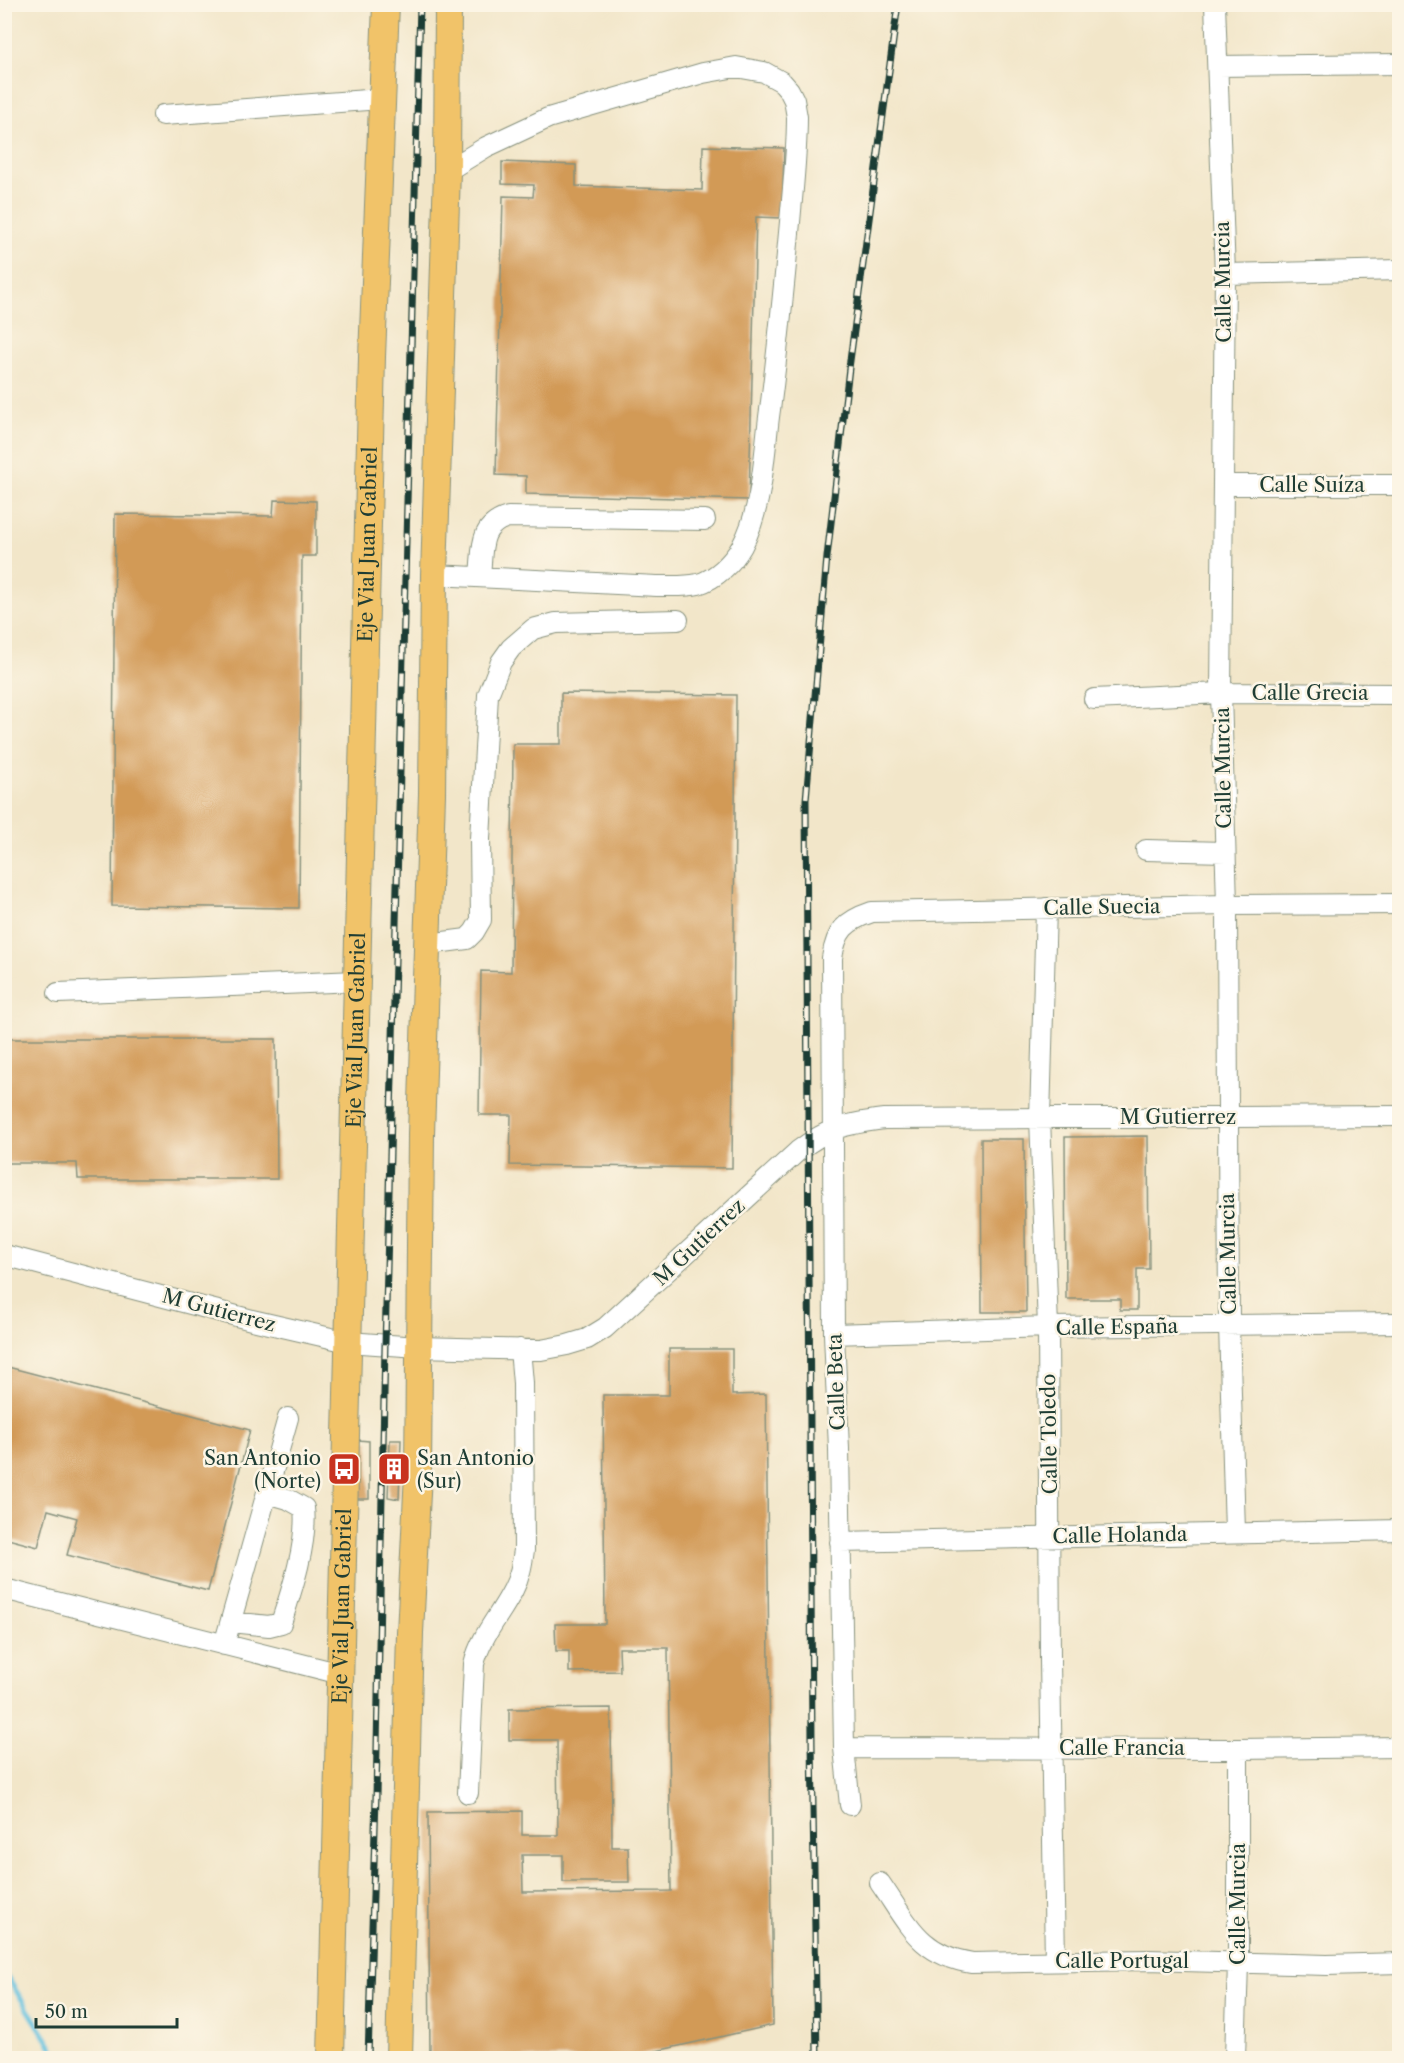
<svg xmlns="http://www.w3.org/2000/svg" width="1404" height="2063" font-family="'Libre Caslon Text',serif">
	<rect width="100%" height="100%" fill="#fcf5e5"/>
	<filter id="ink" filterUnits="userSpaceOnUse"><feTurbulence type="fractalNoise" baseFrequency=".0167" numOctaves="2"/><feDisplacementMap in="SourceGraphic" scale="12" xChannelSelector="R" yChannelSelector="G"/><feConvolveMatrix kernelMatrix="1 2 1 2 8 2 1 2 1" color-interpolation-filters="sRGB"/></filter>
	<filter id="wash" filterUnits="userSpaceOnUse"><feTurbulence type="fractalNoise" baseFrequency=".008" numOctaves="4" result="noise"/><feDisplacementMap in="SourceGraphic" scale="24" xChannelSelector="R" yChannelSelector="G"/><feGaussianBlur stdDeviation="1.35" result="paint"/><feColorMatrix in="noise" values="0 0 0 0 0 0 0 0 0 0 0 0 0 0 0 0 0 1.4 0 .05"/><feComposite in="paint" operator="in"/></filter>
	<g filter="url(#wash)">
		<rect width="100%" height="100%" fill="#f2e6c9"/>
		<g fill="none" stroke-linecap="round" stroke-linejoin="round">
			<!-- stream -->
			<path stroke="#61c1df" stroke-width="5" d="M4,1972L59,2058"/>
		</g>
		<g id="blocks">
			<!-- building -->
			<path fill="#d29a56" d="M703,146L784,148L782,218L756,217L749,500L526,494V476L496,475L503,196L533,197L534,185L502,184V162L576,165V186L702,190Z
				M274,500L316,501V556H302L299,908L112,906L115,514L273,516Z
				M561,693L736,695L732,1168L510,1165L511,1115H479L481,971L511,972L513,744H561Z
				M4,1039H276L277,1179H78L77,1163H4Z
				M1148,1136L1149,1269H1137V1310H1120V1299H1066L1065,1137Z
				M981,1139H1024L1026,1312H982Z
				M669,1349H732V1395L766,1394L773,2025L625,2058H430L428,1812L522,1811V1835H558L557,1740H509V1709L611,1708L612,1847H628L629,1882H563V1855H522L523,1892L671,1891L668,1648H619L620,1671L569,1672V1651H556L555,1624H605L603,1395H669Z
				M4,1366L250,1430L208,1591L67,1555L77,1518L48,1510L38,1547L4,1538Z
				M358,1440L369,1441V1499H357Z
				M390,1440H401L399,1499L388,1497Z"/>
		</g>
	</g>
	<g filter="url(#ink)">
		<use href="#blocks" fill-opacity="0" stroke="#88927e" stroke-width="1.5"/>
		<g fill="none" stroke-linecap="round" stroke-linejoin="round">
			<!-- minor casing -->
			<g stroke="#88927e" stroke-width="22">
				<path id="minor" d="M1215,4L1225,274L1221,693L1227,905L1229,1325L1235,1532
					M1218,66L1400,64
					M163,115L381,99
					M1225,274L1400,270
					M1224,485H1400
					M434,575L657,586C670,586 686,587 698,584C716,579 733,562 742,546C762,509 764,457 769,417C778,352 784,287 790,222C793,187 797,152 797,117L794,100L789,90L782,82L764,72L736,67L703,73L548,118L486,147L447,171
					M480,576C483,549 478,526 508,517L705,520
					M1094,699L1221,693L1400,694
					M1146,850L1225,852
					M1046,908L1040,1118L1048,1327L1050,1661L1055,1961
					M428,944L467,939L474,932L481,920L480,839L488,695L501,662L511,648L533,629L556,623L678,620
					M58,993L357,981
					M4,1255L252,1320L348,1342L418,1347L541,1350L567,1345L587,1339L605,1328L798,1151C829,1127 846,1124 884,1119L1400,1116
					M834,1334L1048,1327L1400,1323
					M840,1542L1400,1530
					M4,1589L341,1674
					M231,1622L269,1626L281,1623C292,1590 308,1542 304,1508L288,1499L267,1493
					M224,1645L288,1418
					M844,1748L1238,1749L1400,1747
					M468,1793L474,1664C481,1635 500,1616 513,1590C520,1577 522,1564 524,1550L523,1383L520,1349
					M850,1805L844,1748L839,1449L834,1334L832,958C836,931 845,921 872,912L1227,905L1400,904
					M880,1883C908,1923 919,1955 972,1963L1148,1960L1327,1965L1400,1963
					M1235,2058L1238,1963V1749"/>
			</g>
			<!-- major casing -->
			<g stroke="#88927e" stroke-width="28">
				<g id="major">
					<path id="s1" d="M331,2058L372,357L386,4"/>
					<path d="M399,2058L410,1633L418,1473L421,1134L432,794L434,575L447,171L448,4"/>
				</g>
			</g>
			<!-- minor -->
			<use href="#minor" stroke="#fff" stroke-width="20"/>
			<!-- major -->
			<use href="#major" stroke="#f1c369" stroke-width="26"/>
			<!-- rail casing -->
			<g stroke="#1f3d34" stroke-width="7">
				<path id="rail" d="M368,2058L376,1797L385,1345L420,4
					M817,2058L812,1743L806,800L827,557L849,368L898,4"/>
			</g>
			<!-- rail -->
			<use href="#rail" stroke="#fcf5e5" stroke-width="4.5" stroke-dasharray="14" stroke-linecap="butt"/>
		</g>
	</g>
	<!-- icons -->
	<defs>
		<g id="bus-square" transform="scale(1.725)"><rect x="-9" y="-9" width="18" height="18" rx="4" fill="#c8321e" stroke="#fcf5e5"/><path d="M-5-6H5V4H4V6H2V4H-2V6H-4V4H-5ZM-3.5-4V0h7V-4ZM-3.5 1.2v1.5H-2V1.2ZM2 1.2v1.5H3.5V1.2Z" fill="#fff"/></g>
		<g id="building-square" transform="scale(1.725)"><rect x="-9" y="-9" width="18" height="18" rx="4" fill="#c8321e" stroke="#fcf5e5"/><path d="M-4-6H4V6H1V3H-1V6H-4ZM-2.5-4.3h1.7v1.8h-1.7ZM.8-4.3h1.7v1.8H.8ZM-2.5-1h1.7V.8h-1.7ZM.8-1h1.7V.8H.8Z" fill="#fff"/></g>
	</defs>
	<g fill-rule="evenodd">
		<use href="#bus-square" x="344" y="1469"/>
		<use href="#building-square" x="394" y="1469"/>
	</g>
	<g text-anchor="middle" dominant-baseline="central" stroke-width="5" stroke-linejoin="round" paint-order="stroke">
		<!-- street labels -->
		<g font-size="20" fill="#1f3d34" stroke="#fcf5e5">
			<text transform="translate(1223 282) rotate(-91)">Calle Murcia</text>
			<text x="1312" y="485">Calle Suíza</text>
			<text stroke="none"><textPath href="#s1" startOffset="1514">Eje Vial Juan Gabriel</textPath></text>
			<text x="1310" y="693">Calle Grecia</text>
			<text transform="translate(1223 768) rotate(-91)">Calle Murcia</text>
			<text transform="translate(1102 907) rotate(-1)">Calle Suecia</text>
			<text stroke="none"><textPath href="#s1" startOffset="1028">Eje Vial Juan Gabriel</textPath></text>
			<text x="1178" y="1117">M Gutierrez</text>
			<text transform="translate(699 1242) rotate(-43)">M Gutierrez</text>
			<text transform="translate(1228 1254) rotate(-91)">Calle Murcia</text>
			<text transform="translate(219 1310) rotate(15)">M Gutierrez</text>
			<text transform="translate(1117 1327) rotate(-1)">Calle España</text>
			<text transform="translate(836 1382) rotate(-92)">Calle Beta</text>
			<text transform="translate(1049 1434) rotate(-91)">Calle Toledo</text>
			<text transform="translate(1120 1535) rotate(-1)">Calle Holanda</text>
			<text stroke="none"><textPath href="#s1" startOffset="452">Eje Vial Juan Gabriel</textPath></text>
			<text x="1122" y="1748">Calle Francia</text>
			<text transform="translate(1238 1904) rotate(-90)">Calle Murcia</text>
			<text x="1122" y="1961">Calle Portugal</text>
		</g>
		<!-- poi labels -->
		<g font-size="20" fill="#1f3d34" stroke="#fcf5e5" text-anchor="end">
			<text x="321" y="1458">San Antonio<tspan x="321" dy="23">(Norte)</tspan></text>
			<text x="417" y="1458" text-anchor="start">San Antonio<tspan x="417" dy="23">(Sur)</tspan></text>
		</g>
	</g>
	<!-- margin -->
	<rect width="1404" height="2063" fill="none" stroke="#fcf5e5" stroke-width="24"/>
	<!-- scale -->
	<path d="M36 2018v9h141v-9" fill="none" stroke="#1f3d34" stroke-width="3"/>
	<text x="45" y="2018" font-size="18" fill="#1f3d34" stroke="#fcf5e5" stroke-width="4.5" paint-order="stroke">50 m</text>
</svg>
